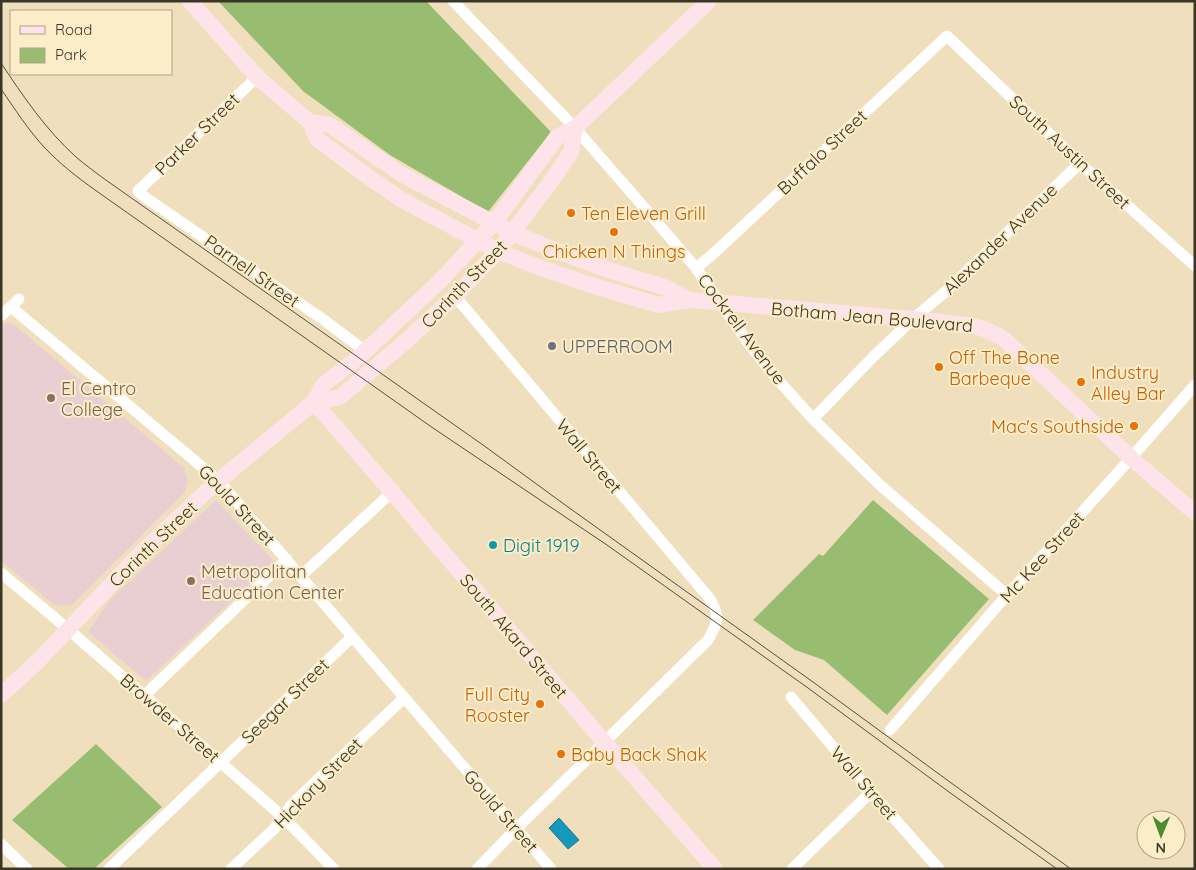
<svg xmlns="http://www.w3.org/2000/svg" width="1196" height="870" font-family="Quicksand,sans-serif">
	<rect width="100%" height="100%" fill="#efdfbc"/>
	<!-- education -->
	<path fill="#eacfd2" d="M10,322L18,328L184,468L188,481L185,492L73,604L63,606L53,604L1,561V327L6,323Z
		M216,500L274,561L146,681L88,632L109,601Z"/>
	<!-- green -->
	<path fill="#98bd70" d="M218,1H426L551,132L488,212L390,155L303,91Z
		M873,500L989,599L887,715L824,660L795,650L753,620L819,554L823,556Z
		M96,744L162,807L94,869H69L12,820Z"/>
	<!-- water -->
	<path fill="#1498bc" stroke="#207a8f" d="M559,818L579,840L568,849L549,828Z"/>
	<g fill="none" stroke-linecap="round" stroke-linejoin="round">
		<!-- street -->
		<path stroke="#fff" stroke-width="11" d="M453,1L575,128L642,205L696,268L749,344L770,371L813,419L880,485L1007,595
			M257,77L138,191L146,198L324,320L365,351
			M696,268L712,255L947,36L1080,163L1195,266
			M455,296L710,599C720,616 718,623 708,640L516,829L477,869
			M11,307L219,481L551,869
			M1,316L19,299
			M813,419L874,356L913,319L945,292L1080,163
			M1,573L68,629L283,817L334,869
			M301,576L392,492
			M144,696L287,559
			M791,697L871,792L939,869
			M890,730L1000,603L1131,458L1195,385
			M1,844L27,869
			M109,869L352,637
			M231,869L274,829L292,804L404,698
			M792,869L871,792"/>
		<!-- secondary -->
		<path stroke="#fee3eb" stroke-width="16" d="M190,1L257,77L310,122L317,139L370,178L402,200L498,251L538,267L588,284L658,305L690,300L913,319L974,326C986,329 994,333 1004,339L1131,458L1195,513
			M310,122L330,125L401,174L513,233L557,251L606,269L667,288L690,300
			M314,402L392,492L604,742L715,869
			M314,402L340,397L404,343L455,296L498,251L552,180L571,152L575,128
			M1,695L37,662L142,552L210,488L314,402L324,384L359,357L440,281L494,223L557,137L575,128L709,1"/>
		<!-- tram -->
		<path stroke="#58513f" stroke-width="1" d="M1,63C23,96 46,130 76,157C84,164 94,171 103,178L483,445L568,507L813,682L954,785L1071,869
			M1,89C15,109 28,130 45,148C60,164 77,177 95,190L433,428L607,545L808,688L949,792L1057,869"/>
	</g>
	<!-- markers -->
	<g fill="#e8710a" stroke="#fcedc9" stroke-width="2">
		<circle cx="571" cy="213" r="5"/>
		<circle cx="614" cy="232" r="5"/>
		<circle cx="939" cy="367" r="5"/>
		<circle cx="1081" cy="382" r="5"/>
		<circle cx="1134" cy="426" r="5"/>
		<circle cx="540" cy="704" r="5"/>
		<circle cx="561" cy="754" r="5"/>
	</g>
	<circle fill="#6b7280" stroke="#fcedc9" stroke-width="2" cx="552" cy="346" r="5"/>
	<g fill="#8d6e63" stroke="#fcedc9" stroke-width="2">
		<circle cx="51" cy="398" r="5"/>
		<circle cx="191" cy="581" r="5"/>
	</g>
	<circle fill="#0f9aa8" stroke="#fcedc9" stroke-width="2" cx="493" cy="545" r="5"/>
	<g text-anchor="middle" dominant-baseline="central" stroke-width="4" stroke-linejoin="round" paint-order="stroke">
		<!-- street labels -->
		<g font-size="18" fill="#3b3527" stroke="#fcedc9">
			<text transform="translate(197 134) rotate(-44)">Parker Street</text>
			<text transform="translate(822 152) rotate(-43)">Buffalo Street</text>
			<text transform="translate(1070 152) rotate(43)">South Austin Street</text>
			<text transform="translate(1000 239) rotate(-44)">Alexander Avenue</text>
			<text transform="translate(252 271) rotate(35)">Parnell Street</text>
			<text transform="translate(464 284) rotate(-46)">Corinth Street</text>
			<text transform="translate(872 317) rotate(5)">Botham Jean Boulevard</text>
			<text transform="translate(742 329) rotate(53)">Cockrell Avenue</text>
			<text transform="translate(589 456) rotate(50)">Wall Street</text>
			<text transform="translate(237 505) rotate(47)">Gould Street</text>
			<text transform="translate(153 544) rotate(-44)">Corinth Street</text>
			<text transform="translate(1042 557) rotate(-48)">Mc Kee Street</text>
			<text transform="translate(514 636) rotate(50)">South Akard Street</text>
			<text transform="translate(285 701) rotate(-44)">Seegar Street</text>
			<text transform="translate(170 718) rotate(41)">Browder Street</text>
			<text transform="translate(318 783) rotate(-46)">Hickory Street</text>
			<text transform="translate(864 783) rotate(49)">Wall Street</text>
			<text transform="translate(501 811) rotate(49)">Gould Street</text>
		</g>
		<!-- food labels -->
		<g font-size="18" fill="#c56008" stroke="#fcedc9" text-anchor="start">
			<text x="581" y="213">Ten Eleven Grill</text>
			<text x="614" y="251" text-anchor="middle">Chicken N Things</text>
			<text x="949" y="357">Off The Bone<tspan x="949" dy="21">Barbeque</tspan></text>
			<text x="1091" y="372">Industry<tspan x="1091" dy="21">Alley Bar</tspan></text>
			<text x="1124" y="426" text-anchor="end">Mac's Southside</text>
			<text x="530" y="694" text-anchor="end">Full City<tspan x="530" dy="21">Rooster</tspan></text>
			<text x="571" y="754">Baby Back Shak</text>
		</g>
		<!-- worship labels -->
		<g font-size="18" fill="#5b616d" stroke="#fcedc9" text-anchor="start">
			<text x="562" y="346">UPPERROOM</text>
		</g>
		<!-- education labels -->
		<g font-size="18" fill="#785e54" stroke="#fcedc9" text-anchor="start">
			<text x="61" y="388">El Centro<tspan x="61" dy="21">College</tspan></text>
			<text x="201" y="571">Metropolitan<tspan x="201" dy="21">Education Center</tspan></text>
		</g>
		<!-- culture labels -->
		<g font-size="18" fill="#0d838f" stroke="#fcedc9" text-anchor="start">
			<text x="503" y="545">Digit 1919</text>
		</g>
	</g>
	<!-- border -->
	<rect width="1196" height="870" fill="none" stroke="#3b3527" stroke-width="5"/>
	<!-- legend -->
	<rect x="10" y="10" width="162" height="65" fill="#fcedc9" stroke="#afa388"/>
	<rect x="20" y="26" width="25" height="8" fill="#fee3eb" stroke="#afa388"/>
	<text x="55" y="35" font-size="15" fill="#3b3527">Road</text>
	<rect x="20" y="48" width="25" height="15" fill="#98bd70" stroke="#afa388"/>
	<text x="55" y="60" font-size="15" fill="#3b3527">Park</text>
	<!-- north arrow -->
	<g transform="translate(1161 835) rotate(181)"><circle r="24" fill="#fcedc9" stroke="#afa388"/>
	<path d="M0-4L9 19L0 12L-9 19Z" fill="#4a8c2f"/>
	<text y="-8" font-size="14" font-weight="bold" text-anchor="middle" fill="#3b3527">N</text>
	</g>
</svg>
